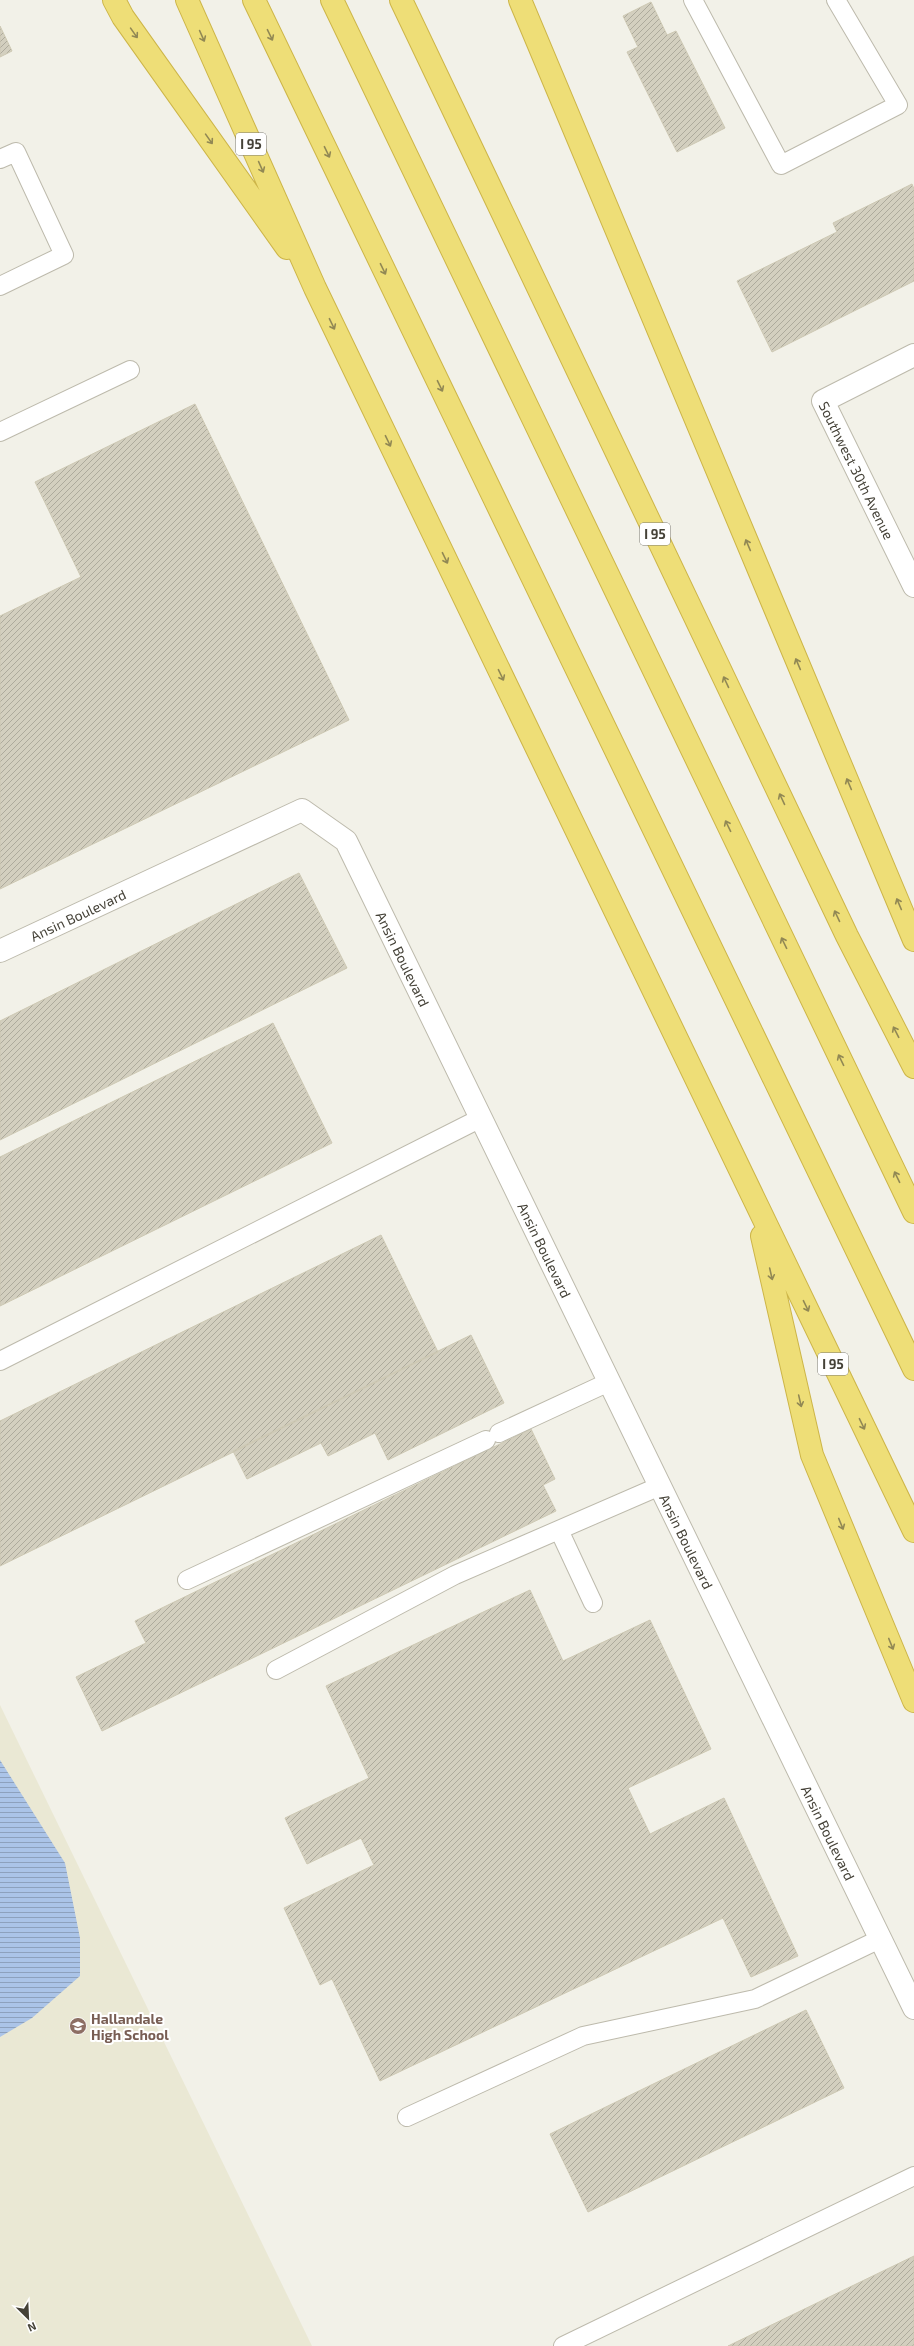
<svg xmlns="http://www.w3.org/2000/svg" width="914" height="2346" font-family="'Exo 2',sans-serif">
	<defs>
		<pattern id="water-rules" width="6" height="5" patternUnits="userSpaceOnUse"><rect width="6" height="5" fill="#abc4e8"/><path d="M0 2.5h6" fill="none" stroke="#8da1bd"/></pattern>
		<pattern id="building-hatch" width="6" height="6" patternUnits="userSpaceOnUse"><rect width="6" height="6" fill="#d3cfbf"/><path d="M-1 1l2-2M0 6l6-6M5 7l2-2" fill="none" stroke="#adaa9c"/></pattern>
	</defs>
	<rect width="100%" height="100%" fill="#f2f1e8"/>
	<!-- education -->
	<path fill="#eae8d4" d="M0,1705L312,2346H0Z"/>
	<!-- water -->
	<path fill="url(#water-rules)" d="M0,1760L65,1863L80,1938V1976L32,2018L0,2037Z"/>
	<!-- building -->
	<path fill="url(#building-hatch)" stroke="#cdc8b3" d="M651,2L667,35L676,31L725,128L677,152L627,52L638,47L623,16Z
		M0,26L12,51L0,57Z
		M912,184L914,189V281L772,352L737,281L837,232L833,223Z
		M195,404L349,720L0,889V616L81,577L35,482Z
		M299,873L347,968L0,1140V1021Z
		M273,1023L332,1143L0,1306V1157Z
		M381,1235L438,1352L0,1566V1421Z
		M471,1335L504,1403L388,1460L375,1433L328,1456L321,1443L247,1479L233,1451Z
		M531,1429L555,1479L543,1485L556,1511L102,1731L76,1677L146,1643L135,1621Z
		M530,1590L563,1661L650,1620L711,1749L628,1788L650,1834L724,1798L798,1956L751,1977L723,1918L380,2081L332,1979L320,1985L284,1908L374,1865L361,1838L307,1864L285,1818L369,1778L326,1686Z
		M806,2010L844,2088L588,2212L550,2134Z
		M914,2256V2346H728Z"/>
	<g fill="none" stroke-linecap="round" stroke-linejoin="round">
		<!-- service casing -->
		<g stroke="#bdbaac" stroke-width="20">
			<path id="service" d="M693,0L781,165L898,105L836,0
				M0,159L16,152L64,255L0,286
				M0,432L130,370
				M0,1361L481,1118
				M499,1433L609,1382
				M559,1530L593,1603
				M187,1580L486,1440
				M276,1670L455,1575L660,1486
				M407,2117L583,2036L755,1999L880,1939
				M563,2346L914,2176"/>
		</g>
		<!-- minor casing -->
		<g stroke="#bdbaac" stroke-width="24">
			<g id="minor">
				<path id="s1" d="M914,355L823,401L914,586"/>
				<path id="s2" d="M0,951L302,810L346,841L914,2008"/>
			</g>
		</g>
		<!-- motorway casing -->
		<g stroke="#cdb548" stroke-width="24">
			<path id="motorway" d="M114,0L123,17L287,248
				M187,0L315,288L914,1531
				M254,0L914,1369
				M332,0L914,1212
				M401,0L847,936L914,1067
				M520,0L914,940
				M762,1236L812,1455L914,1701"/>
		</g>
		<!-- service -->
		<use href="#service" stroke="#fff" stroke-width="18"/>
		<!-- minor -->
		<use href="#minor" stroke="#fff" stroke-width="22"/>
		<!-- motorway -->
		<use href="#motorway" stroke="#eede77" stroke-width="22"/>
	</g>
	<!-- one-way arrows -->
	<defs><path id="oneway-shaft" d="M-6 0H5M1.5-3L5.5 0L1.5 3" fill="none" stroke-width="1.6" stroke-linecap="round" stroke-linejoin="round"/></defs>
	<g stroke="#918854">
		<use href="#oneway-shaft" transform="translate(134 33) rotate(55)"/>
		<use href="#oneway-shaft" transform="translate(270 35) rotate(64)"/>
		<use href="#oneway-shaft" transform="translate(202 36) rotate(66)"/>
		<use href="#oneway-shaft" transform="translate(209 139) rotate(55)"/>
		<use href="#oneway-shaft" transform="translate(327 152) rotate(64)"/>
		<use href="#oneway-shaft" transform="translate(261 167) rotate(66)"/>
		<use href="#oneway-shaft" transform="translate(383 269) rotate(64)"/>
		<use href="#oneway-shaft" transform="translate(332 324) rotate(64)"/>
		<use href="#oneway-shaft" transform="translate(440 386) rotate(64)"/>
		<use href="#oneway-shaft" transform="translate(388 441) rotate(64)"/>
		<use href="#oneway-shaft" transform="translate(748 545) rotate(-113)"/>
		<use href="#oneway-shaft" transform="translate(445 558) rotate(64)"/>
		<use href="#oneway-shaft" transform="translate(798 664) rotate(-113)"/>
		<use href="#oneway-shaft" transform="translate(501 675) rotate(64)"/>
		<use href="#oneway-shaft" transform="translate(726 682) rotate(-115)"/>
		<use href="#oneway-shaft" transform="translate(849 784) rotate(-113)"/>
		<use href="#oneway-shaft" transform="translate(782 799) rotate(-115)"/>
		<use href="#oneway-shaft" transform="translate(728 826) rotate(-116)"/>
		<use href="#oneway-shaft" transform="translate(899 904) rotate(-113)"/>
		<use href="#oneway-shaft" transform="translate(837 916) rotate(-115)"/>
		<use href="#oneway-shaft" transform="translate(784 943) rotate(-116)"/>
		<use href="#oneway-shaft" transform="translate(896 1032) rotate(-117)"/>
		<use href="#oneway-shaft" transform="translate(841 1060) rotate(-116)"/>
		<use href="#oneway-shaft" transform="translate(897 1177) rotate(-116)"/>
		<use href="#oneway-shaft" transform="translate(771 1274) rotate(77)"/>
		<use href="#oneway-shaft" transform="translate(806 1306) rotate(64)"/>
		<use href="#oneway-shaft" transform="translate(800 1401) rotate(77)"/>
		<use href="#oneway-shaft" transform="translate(862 1424) rotate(64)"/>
		<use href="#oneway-shaft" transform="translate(841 1524) rotate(68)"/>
		<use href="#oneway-shaft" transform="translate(891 1644) rotate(68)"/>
	</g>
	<!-- icons -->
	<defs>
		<g id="school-disc" transform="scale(0.9)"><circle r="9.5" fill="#8d6e63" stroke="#fff"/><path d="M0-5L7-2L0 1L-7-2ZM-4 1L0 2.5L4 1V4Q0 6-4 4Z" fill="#fff"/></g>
	</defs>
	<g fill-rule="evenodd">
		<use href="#school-disc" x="78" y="2026"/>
	</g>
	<g text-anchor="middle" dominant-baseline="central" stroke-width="4" stroke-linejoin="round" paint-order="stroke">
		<!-- shield labels -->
		<g fill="#fff" stroke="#7d7b74" stroke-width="1">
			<rect x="236" y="133" width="30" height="22" rx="3"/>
			<rect x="640" y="523" width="30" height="22" rx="3"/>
			<rect x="818" y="1353" width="30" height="22" rx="3"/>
		</g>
		<g font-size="13" font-weight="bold" fill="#454238">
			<text x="251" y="144">I 95</text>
			<text x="655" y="534">I 95</text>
			<text x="833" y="1364">I 95</text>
		</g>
		<!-- street labels -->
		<g font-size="14" fill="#454238" stroke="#fff">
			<text stroke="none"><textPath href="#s1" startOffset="179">Southwest 30th Avenue</textPath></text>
			<text stroke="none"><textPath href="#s2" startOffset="86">Ansin Boulevard</textPath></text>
			<text stroke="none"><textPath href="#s2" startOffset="518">Ansin Boulevard</textPath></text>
			<text stroke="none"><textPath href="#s2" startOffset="842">Ansin Boulevard</textPath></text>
			<text stroke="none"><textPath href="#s2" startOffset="1166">Ansin Boulevard</textPath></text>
			<text stroke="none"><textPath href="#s2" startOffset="1490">Ansin Boulevard</textPath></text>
		</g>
		<!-- education labels -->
		<g font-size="14" font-weight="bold" fill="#785e54" stroke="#fff" text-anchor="start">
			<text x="91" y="2018">Hallandale<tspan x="91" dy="16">High School</tspan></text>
		</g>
	</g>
	<!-- north arrow -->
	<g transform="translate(28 2318) rotate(156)" stroke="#ffffff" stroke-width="3" paint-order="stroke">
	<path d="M0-3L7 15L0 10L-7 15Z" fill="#454238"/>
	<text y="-6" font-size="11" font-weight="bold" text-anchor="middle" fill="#454238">N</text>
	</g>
</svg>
